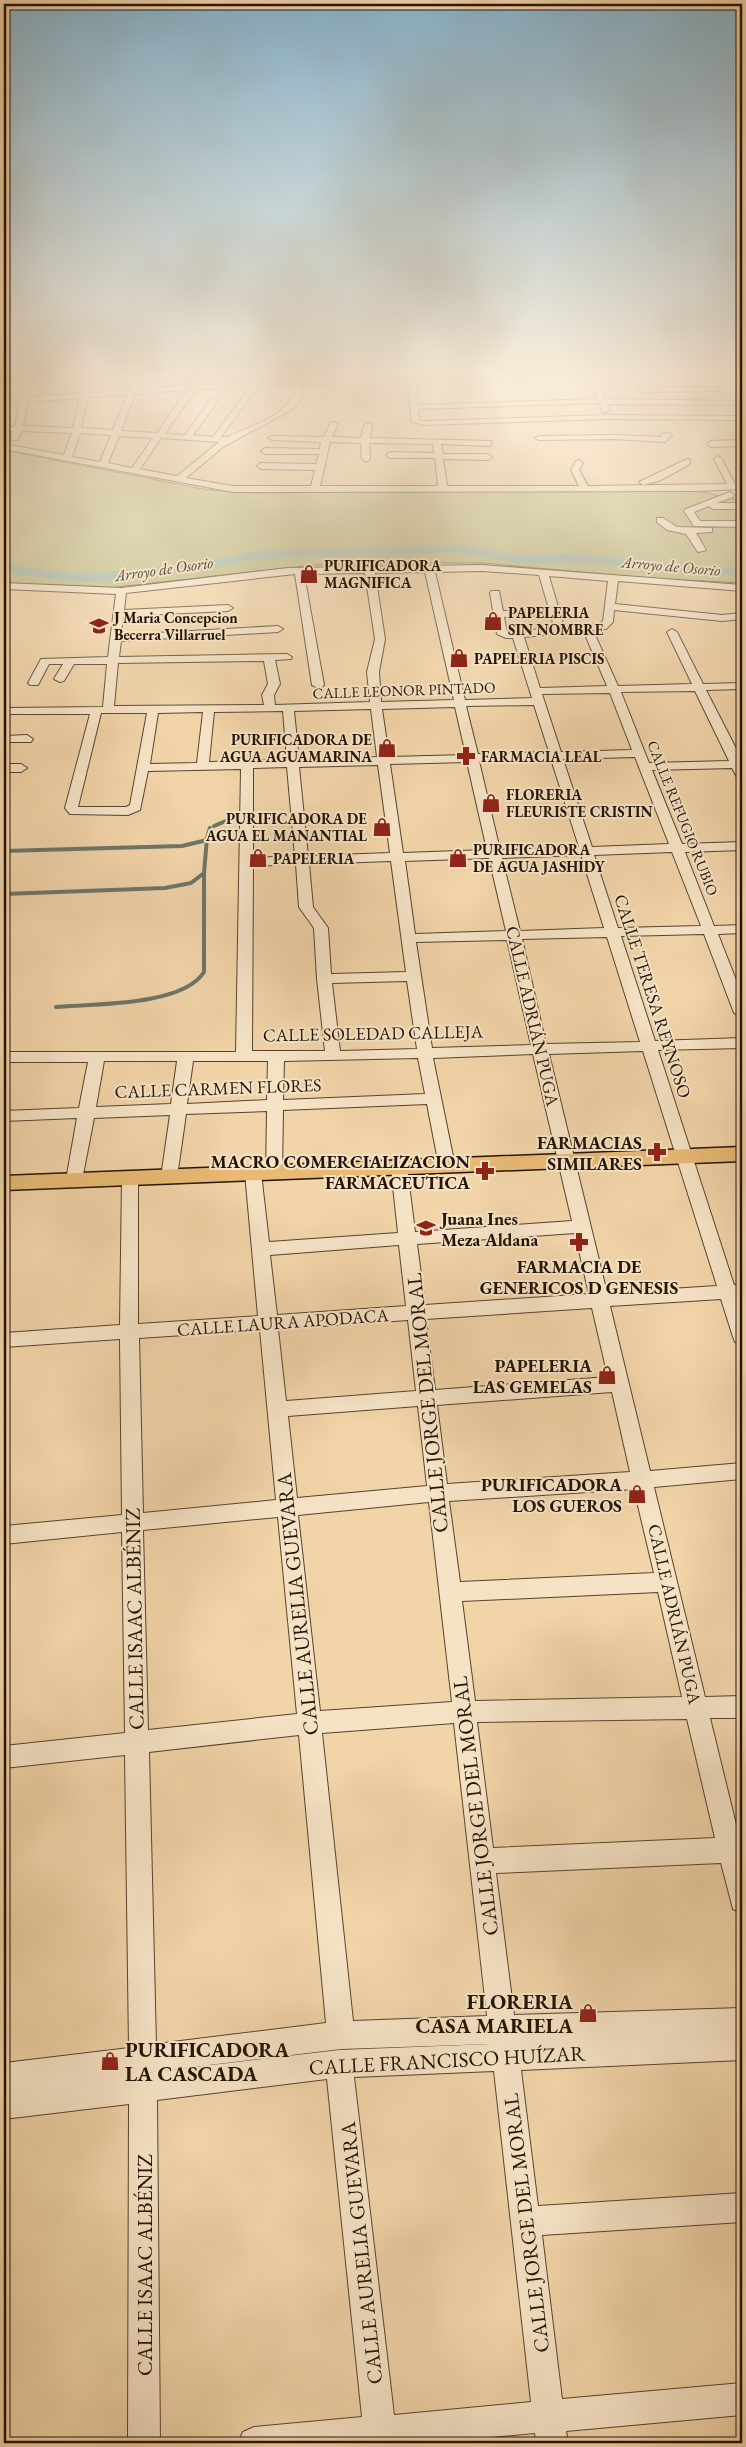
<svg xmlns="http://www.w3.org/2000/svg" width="746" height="2447" font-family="'EB Garamond',serif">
	<rect width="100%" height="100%" fill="#f1d4a8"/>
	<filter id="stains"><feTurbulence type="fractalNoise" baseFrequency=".004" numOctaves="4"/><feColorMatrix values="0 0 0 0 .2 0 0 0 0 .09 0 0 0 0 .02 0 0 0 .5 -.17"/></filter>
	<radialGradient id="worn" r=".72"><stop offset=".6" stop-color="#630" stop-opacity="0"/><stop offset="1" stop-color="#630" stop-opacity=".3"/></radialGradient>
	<!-- green -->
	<path fill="#bebc85" stroke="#716846" d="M4,450L203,489L246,493L670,490L703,492L742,501V583L645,578L483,563H442L314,565L108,588L47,589L4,585Z"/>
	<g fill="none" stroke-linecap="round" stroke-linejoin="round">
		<!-- stream -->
		<path stroke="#6b766a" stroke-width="4" d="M214,826L240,815
			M4,851L182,846L207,840
			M4,894L165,888L191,883L204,873
			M56,1007C93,1004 183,1006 204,972V873L207,838L210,828"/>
		<!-- river -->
		<path fill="#9bb8ac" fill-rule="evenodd" d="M461,545L517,555L579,554L742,569V577L579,562L517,563L461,553L257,559L218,567L127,579L82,582L4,573V565L82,574L127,571L218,559L257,551Z"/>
		<!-- minor casing -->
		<g stroke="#57432e" stroke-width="2">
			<path id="minor" d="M24,379H32L29,397L81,393L84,379H92L89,393L129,390L133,379H141L137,389L191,385L197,380L201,382L199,385L291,379H527L523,381L417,383L418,405L597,399L589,379H597L605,399L742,401V405L607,404L610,410L606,412H603L599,403L418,409L419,420L423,421L607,415L742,416V420L607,419L423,425L411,421L409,383L301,385L304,392L299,402L291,410L223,447L186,478L233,486H311L315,470L261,469L257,466L261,463L316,464L319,454H265L261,451L265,448L320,449L321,442L272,440L268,438L272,436L324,437L331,422H334L338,424L332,437L361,438L364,425L368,423L372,425L370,438L491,441V445L488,446L441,444L443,454H488L492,457L488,460L443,459L447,486H579L571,470L576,461L579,460L583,463L579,470L588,486L727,484L714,459L718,456L722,459L735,484L742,483V489L698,491L233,492L4,449V444L64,455L72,433L22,431L17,440H11L13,431H4V427L15,426L20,402L4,403V399L21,397ZM259,385H293L296,392C284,417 251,426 227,437H221ZM251,386L213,437L193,435L218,401L214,399H211L185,435L165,434L195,390ZM187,390L157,433L121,431L135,394ZM127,395L113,430L81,428L88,397ZM80,398L73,428L23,426L28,402ZM80,433L111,435L100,462L72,457ZM119,436L153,438L132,468L108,463ZM161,438L219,442L177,476L140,469ZM330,442L361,443L362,459L366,462L370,459L369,443L433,444L434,453L390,452L386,455L390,458H435L438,486H320Z
				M716,387H719V391L640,392L636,390L640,388Z
				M668,433L672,435L665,442L614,439L539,440L535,438L539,436L614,435L661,437L662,434Z
				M742,440V446L711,447L707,444L711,441Z
				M687,459L690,460V464L659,481L643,485L639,482Z
				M730,492L734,495L733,497L717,503H742V509H713L709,506L694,512L700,521H742V527L694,526L684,511L686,509Z
				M657,518H663L677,527L712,528V532L696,533L706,550L698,552L686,534L667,530L657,522Z
				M482,565L742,585V591L618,581L615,604L722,615L742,613V619L722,621L614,610L613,622L606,629L524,637L540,688L607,686L586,637L591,634L596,637L618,686L692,684L667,632L672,629L677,632L703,684L742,683V689L706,690L742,760V780L738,779L732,768L652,770L682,844L742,842V850L685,852L714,926L742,925V933L718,934L742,995V1017L734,1013L704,934L621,936L655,1041L742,1038V1048L658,1050L734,1285L742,1284V1298H739L742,1309V1344L735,1342L733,1337L721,1299L610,1306L650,1471L742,1463V1479L654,1487L705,1697L742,1696V1718H710L742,1849V1913L733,1909L721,1863L496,1873L514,2015L742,2008V2060L521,2070L538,2206L742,2193V2222L542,2235L562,2399L742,2383V2415L566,2431L568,2443H536L535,2433L427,2443H238L243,2432L254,2427L362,2417L327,2079L157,2100L160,2443H128L129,2104L4,2119V2091L142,2073L4,2091V2063L129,2048L125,1755L4,1768V1746L125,1733L122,1532L4,1544V1526L122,1515L120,1339L4,1347V1333L120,1325L122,1178L124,1174H136L138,1178V1324L258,1316L245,1173L247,1169H259L261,1173L269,1242L398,1233L391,1168L393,1164H405L407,1168L415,1232L572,1221L533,1054L433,1058L455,1166L453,1170H441L439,1166L427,1104L283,1110L282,1173L280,1177H268L266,1173L267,1111L186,1114L177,1177L175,1181H163L161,1177L170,1115L94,1118L82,1180L80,1184H68L66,1180L77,1118L4,1121V1111L79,1108L88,1062H4V1052H236L241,769L148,771L140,810L128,815L70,814L65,808L90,714H4V708L103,707L107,664H74L64,681L60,682L54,679L63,664H49L38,685H30L28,683L41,659L108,657L116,594L4,589V583L121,588L288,568ZM482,571L539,575L549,609L503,611L499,591H491L490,593L497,634L506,638H513L532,698L465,700L435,572ZM425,572L454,700L381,702L379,672L385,639L375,573ZM365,573L375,639L367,672L370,702L275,705L274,695L280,684L275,660L291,659L292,657L287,654L119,657L121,641L278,632L283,629L278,626L121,635L123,616L228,611L233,608L228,605L124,610L126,593L295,574L312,685L318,688L322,687L324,685L304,574ZM549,576L608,581L603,621L599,624L564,627ZM551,615L554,628L507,632L504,617ZM264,661L268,684L262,695L264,705L114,706L118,663ZM695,691L729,761L649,763L621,692ZM610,693L632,750L561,752L542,694ZM534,705L549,752L478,754L466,706ZM455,707L466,755L389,757L382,709ZM371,709L377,757L299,760L294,711ZM283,711L287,760L209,762L214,712ZM203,712L197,763L150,764L158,713ZM101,713H147L130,805L126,807H78ZM635,757L669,844L592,847L563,759ZM551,759L579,847L500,850L479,761ZM467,762L487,850L403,853L390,764ZM378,765L390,853L308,856L299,767ZM287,767L295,856L253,858V768ZM672,852L701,926L618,928L594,855ZM581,855L604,928L520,931L502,858ZM489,858L506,931L415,934L405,861ZM391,861L406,972L331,974L328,928L313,907L309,864ZM296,864L299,907L314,928L317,979L325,1051H252L253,866ZM607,937L640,1042L546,1044L522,939ZM507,940L531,1045L432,1048L416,942ZM407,981L417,1049L340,1051L332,983ZM643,1051L717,1286L607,1293L549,1054ZM418,1058L425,1094L283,1100L284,1061ZM104,1061H177L171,1104L96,1107ZM193,1061H268L267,1100L187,1104ZM575,1233L589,1294L425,1305L417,1244ZM399,1245L406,1306L277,1315L270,1255ZM592,1308L608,1377L435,1390L426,1319ZM408,1320L416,1391L286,1401L278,1329ZM260,1330L276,1500L143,1513L139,1338ZM612,1392L630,1472L447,1484L437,1405ZM418,1406L427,1486L297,1498L288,1416ZM634,1489L654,1573L460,1582L449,1501ZM429,1502L452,1702L320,1711L298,1515ZM278,1517L297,1714L148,1730L143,1530ZM658,1592L682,1697L475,1701L462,1601ZM687,1719L715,1838L493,1848L477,1722ZM454,1723L487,2016L353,2021L322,1733ZM299,1735L326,2023L156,2044L149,1752ZM491,2044L339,2050L144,2073L341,2049ZM494,2071L531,2402L394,2415L354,2077Z
				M27,735L33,739L31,742H4V736Z
				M4,764H21L27,768L21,772H4Z"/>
		</g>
		<!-- major casing -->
		<g stroke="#241306" stroke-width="3">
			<path id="major" d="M742,1147V1161L4,1190V1176Z"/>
		</g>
		<!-- minor -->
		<use href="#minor" fill="#f6e3c6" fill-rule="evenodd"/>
		<!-- major -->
		<use href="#major" fill="#e8ba74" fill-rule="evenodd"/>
	</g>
	<!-- sky -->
	<linearGradient id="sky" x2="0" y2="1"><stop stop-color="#89b6d0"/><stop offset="0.52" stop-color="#f9ecd8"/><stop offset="1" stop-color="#f9ecd8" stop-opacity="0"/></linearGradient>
	<rect width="746" height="722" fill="url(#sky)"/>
	<!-- icons -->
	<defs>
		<g id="shop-bare" transform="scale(1.5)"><path d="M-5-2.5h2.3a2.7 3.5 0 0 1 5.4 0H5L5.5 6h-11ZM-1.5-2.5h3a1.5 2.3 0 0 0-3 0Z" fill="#8f2418" stroke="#f6e3c6" stroke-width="2.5" paint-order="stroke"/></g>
		<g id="school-bare" transform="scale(1.5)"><path d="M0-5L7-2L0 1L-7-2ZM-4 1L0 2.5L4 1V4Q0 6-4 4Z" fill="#8f2418" stroke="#f6e3c6" stroke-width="2.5" paint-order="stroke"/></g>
		<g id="pharmacy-bare" transform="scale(1.5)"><path d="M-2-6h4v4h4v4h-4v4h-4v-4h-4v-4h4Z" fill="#8f2418" stroke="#f6e3c6" stroke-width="2.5" paint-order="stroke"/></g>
	</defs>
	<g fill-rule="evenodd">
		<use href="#shop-bare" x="309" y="574"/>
		<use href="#shop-bare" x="493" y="621"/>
		<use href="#school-bare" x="99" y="626"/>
		<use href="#shop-bare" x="459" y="658"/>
		<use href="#shop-bare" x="387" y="748"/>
		<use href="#pharmacy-bare" x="466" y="756"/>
		<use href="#shop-bare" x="491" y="803"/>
		<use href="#shop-bare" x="382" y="827"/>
		<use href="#shop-bare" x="258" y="858"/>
		<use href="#shop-bare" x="458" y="858"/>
		<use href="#pharmacy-bare" x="657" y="1152"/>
		<use href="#pharmacy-bare" x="485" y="1171"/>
		<use href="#school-bare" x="426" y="1228"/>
		<use href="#pharmacy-bare" x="579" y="1242"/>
		<use href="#shop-bare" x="607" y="1375"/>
		<use href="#shop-bare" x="637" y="1494"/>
		<use href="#shop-bare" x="588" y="2013"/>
		<use href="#shop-bare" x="110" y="2061"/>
	</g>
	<g text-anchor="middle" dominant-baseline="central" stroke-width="4" stroke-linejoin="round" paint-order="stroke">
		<!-- far-poi labels -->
		<g font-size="15" font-weight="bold" fill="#241306" stroke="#f6e3c6" text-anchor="start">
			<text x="324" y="565">PURIFICADORA<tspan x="324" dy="17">MAGNIFICA</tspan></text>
			<text x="508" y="612">PAPELERIA<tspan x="508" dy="17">SIN NOMBRE</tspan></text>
			<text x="114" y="617">J Maria Concepcion<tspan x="114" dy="17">Becerra Villarruel</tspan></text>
			<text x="474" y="658">PAPELERIA PISCIS</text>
			<text x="372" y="739" text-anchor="end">PURIFICADORA DE<tspan x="372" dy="17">AGUA AGUAMARINA</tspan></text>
			<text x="481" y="756">FARMACIA LEAL</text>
			<text x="506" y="794">FLORERIA<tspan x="506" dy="17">FLEURISTE CRISTIN</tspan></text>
			<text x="367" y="818" text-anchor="end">PURIFICADORA DE<tspan x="367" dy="17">AGUA EL MANANTIAL</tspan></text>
			<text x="473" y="849">PURIFICADORA<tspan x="473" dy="17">DE AGUA JASHIDY</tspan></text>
			<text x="273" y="858">PAPELERIA</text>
		</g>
		<!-- far-street labels -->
		<g font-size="15" fill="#241306" stroke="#f6e3c6">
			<text transform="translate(404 690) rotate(-2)">CALLE LEONOR PINTADO</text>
			<text transform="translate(683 818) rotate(68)">CALLE REFUGIO RUBIO</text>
		</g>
		<!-- far-water labels -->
		<g font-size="16" font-style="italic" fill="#4e4d40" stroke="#f6e3c6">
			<text transform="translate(671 566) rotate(5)">Arroyo de Osorio</text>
			<text transform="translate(164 569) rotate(-8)">Arroyo de Osorio</text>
		</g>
		<!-- street labels -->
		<g font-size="18" fill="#241306" stroke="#f6e3c6">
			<text transform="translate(653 996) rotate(72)">CALLE TERESA REYNOSO</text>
			<text transform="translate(533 1016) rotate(77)">CALLE ADRIÁN PUGA</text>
			<text transform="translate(373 1033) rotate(-1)">CALLE SOLEDAD CALLEJA</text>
			<text transform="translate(218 1088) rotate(-2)">CALLE CARMEN FLORES</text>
			<text transform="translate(283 1322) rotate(-4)">CALLE LAURA APODACA</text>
			<text transform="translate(675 1614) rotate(77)">CALLE ADRIÁN PUGA</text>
		</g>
		<!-- poi labels -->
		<g font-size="18" font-weight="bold" fill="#241306" stroke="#f6e3c6" text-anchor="end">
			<text x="642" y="1142">FARMACIAS<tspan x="642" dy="21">SIMILARES</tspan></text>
			<text x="470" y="1161">MACRO COMERCIALIZACION<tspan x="470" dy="21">FARMACEUTICA</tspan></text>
			<text x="441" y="1218" text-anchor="start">Juana Ines<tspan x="441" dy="21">Meza Aldana</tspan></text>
			<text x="579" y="1266" text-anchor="middle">FARMACIA DE<tspan x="579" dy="21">GENERICOS D GENESIS</tspan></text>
			<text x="592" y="1365">PAPELERIA<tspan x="592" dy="21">LAS GEMELAS</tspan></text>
			<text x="622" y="1484">PURIFICADORA<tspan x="622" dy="21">LOS GUEROS</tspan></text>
		</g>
		<!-- near-street labels -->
		<g font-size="21" fill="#241306" stroke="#f6e3c6">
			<text transform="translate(427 1403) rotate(-96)">CALLE JORGE DEL MORAL</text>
			<text transform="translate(297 1604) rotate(-96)">CALLE AURELIA GUEVARA</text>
			<text transform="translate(134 1619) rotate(-91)">CALLE ISAAC ALBÉNIZ</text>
			<text transform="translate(475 1806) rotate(-97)">CALLE JORGE DEL MORAL</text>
			<text transform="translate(447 2060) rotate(-3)">CALLE FRANCISCO HUÍZAR</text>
			<text transform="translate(526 2223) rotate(-97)">CALLE JORGE DEL MORAL</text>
			<text transform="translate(361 2253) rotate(-96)">CALLE AURELIA GUEVARA</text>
			<text transform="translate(144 2265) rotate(-90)">CALLE ISAAC ALBÉNIZ</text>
		</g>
		<!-- near-poi labels -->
		<g font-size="21" font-weight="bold" fill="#241306" stroke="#f6e3c6" text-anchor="end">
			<text x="573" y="2001">FLORERIA<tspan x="573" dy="24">CASA MARIELA</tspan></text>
			<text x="125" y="2049" text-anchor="start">PURIFICADORA<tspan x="125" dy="24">LA CASCADA</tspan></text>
		</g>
	</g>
	<!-- margin -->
	<rect width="746" height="2447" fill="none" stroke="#f1d4a8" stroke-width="20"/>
	<rect x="5" y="5" width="736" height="2437" fill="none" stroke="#241306" stroke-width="2.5"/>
	<rect x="10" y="10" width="726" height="2427" fill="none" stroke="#241306"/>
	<rect width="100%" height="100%" filter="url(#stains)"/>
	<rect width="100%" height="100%" fill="url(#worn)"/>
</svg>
